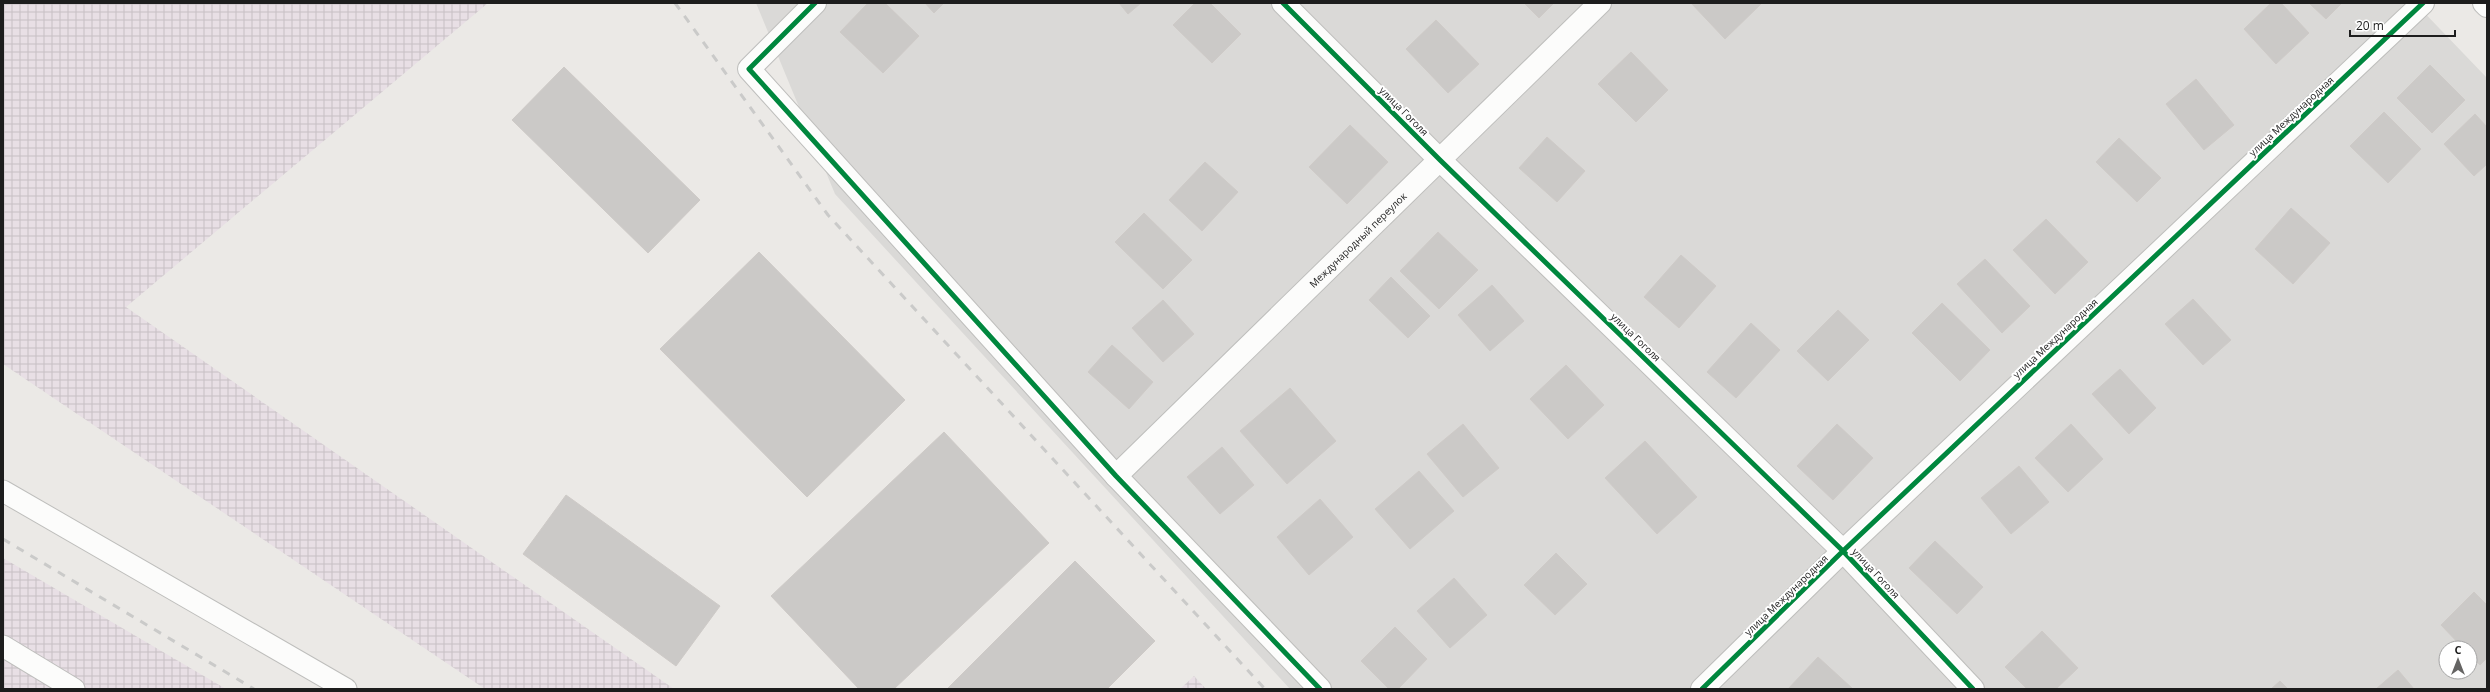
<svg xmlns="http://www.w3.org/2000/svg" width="2490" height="692" font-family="'Open Sans',sans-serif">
	<defs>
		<pattern id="industrial-grid" width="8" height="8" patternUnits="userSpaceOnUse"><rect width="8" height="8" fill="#e8dfe5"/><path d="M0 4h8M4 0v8" fill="none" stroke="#c7bfc4"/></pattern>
	</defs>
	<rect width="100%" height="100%" fill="#ebe9e6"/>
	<!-- residential -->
	<path fill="#dad9d7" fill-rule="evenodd" d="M756,3H2415L2487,78V689H1290L835,194ZM2446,648H2470V672H2446Z"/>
	<!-- industrial -->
	<path fill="url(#industrial-grid)" d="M3,3H488L126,307L674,689H485L3,364Z
		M3,558L226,689H3Z
		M1194,676L1206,689H1180Z"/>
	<!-- building -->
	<path fill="#cbc9c7" stroke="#cecac7" d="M868,3H885L919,36L883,73L840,32Z
		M925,3H944L934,13Z
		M1119,3H1141L1128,14Z
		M1195,3H1210L1241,34L1212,63L1173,25Z
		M1524,3H1554L1539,18Z
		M1691,3H1762L1725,39Z
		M2271,3H2281L2309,33L2276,64L2244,29Z
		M2309,3H2342L2326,19Z
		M1436,20L1479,64L1448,93L1406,49Z
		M1631,52L1668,90L1636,122L1598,84Z
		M2430,65L2465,100L2432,133L2397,98Z
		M564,67L700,200L648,253L512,120Z
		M2196,79L2234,125L2204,150L2166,104Z
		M2384,112L2421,149L2388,183L2350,146Z
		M2475,114L2487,127V164L2474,176L2444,144Z
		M1350,125L1388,162L1347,204L1309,167Z
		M1547,137L1585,171L1557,202L1519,168Z
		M2119,138L2161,178L2137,202L2096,162Z
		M1205,162L1238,192L1202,231L1169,200Z
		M2291,208L2330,243L2293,284L2255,249Z
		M1144,213L1192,260L1163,289L1115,242Z
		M2046,219L2088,262L2055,294L2013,250Z
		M1438,232L1478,270L1439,309L1400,271Z
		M759,252L905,400L807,497L660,349Z
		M1681,255L1716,286L1679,328L1644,297Z
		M1985,259L2030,306L2002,333L1957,284Z
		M1391,277L1430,316L1408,338L1369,300Z
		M1492,285L1524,321L1490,351L1458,315Z
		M2193,299L2231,340L2203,365L2165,324Z
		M1163,300L1194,334L1163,362L1132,328Z
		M1942,303L1990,350L1960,381L1912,333Z
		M1838,310L1869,340L1828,381L1797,351Z
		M1751,323L1780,350L1736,398L1707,372Z
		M1112,345L1153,382L1129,409L1088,372Z
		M1566,365L1604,405L1568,439L1530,399Z
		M2120,369L2156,408L2129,434L2092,394Z
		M1290,388L1336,441L1287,484L1240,431Z
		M1463,424L1499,468L1463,497L1427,454Z
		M1837,424L1873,458L1833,500L1797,466Z
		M2071,424L2103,459L2068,492L2035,458Z
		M944,432L1049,543L894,689H859L771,596Z
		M1645,441L1697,497L1657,534L1605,478Z
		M1222,447L1254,485L1220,514L1187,477Z
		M2019,466L2049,502L2011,534L1981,498Z
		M1419,471L1454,511L1410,549L1375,509Z
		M566,495L720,606L676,666L523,554Z
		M1320,499L1353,537L1309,575L1277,537Z
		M1935,541L1983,587L1957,614L1909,568Z
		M1556,553L1587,584L1555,615L1524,585Z
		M1075,561L1155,641L1107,689H947Z
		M1454,578L1487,615L1450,648L1417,611Z
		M2474,592L2487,605V658L2480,665L2470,655V648H2463L2441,625Z
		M1395,627L1427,659L1398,689H1389L1361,661Z
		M2042,631L2078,668L2056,689H2027L2005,667Z
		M1818,657L1853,689H1788Z
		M2398,670L2414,689H2376Z
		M2280,681L2288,689H2271Z"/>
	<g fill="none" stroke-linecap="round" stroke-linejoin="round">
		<!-- lane casing -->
		<g stroke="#bebebc" stroke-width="23">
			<path id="lane" d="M3,491L346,689
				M3,646L74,689"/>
		</g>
		<!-- street casing -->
		<g stroke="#bebebc" stroke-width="24">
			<g id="street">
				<path d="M815,3L749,69L1116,476L1320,689"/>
				<path d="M1283,3L1440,160L1843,551L1973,689"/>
				<path d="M2484,3L2487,6"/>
				<path id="s1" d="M1116,476L1600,3"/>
				<path d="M1702,689L1843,551L2423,3"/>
			</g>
		</g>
		<!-- lane -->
		<use href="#lane" stroke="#fcfcfb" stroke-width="21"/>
		<!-- street -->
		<use href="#street" stroke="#fcfcfb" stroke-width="22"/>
		<!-- rail -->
		<path stroke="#cacac9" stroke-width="3" stroke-dasharray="8 8" stroke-linecap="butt" d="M675,3L828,215L1265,689
			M3,539L254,689"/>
		<!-- cycleway casing -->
		<g stroke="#fff" stroke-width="8">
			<path id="cycleway" d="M815,3L749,69L1116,476L1320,689
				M1283,3L1440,160L1843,551L1973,689
				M1702,689L1843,551L2423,3"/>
		</g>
		<!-- cycleway -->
		<use href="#cycleway" stroke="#00873e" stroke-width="5"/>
	</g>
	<g text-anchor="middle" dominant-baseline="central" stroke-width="4" stroke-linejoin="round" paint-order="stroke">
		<!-- street labels -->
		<g font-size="10" fill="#1d1d1d" stroke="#fff">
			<text transform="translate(1404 111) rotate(45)">улица Гоголя</text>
			<text transform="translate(2291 116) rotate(-43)">улица Международная</text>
			<text stroke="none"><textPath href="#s1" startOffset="338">Международный переулок</textPath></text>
			<text transform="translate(1636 337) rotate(44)">улица Гоголя</text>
			<text transform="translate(2055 338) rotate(-43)">улица Международная</text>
			<text transform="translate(1876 573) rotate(47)">улица Гоголя</text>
			<text transform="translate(1786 595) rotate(-44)">улица Международная</text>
		</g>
	</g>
	<!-- border -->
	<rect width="2490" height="692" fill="none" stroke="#1d1d1d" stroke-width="8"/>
	<!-- north arrow -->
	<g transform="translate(2458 660)"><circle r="19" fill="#ffffff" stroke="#a5a5a5"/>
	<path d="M0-3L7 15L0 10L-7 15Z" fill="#656463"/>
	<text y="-6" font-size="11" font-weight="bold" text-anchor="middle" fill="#1d1d1d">С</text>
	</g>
	<!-- scale -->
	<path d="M2350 30v6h105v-6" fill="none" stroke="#1d1d1d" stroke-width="2"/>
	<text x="2356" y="30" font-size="12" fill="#1d1d1d" stroke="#ffffff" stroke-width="3" paint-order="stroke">20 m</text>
</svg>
